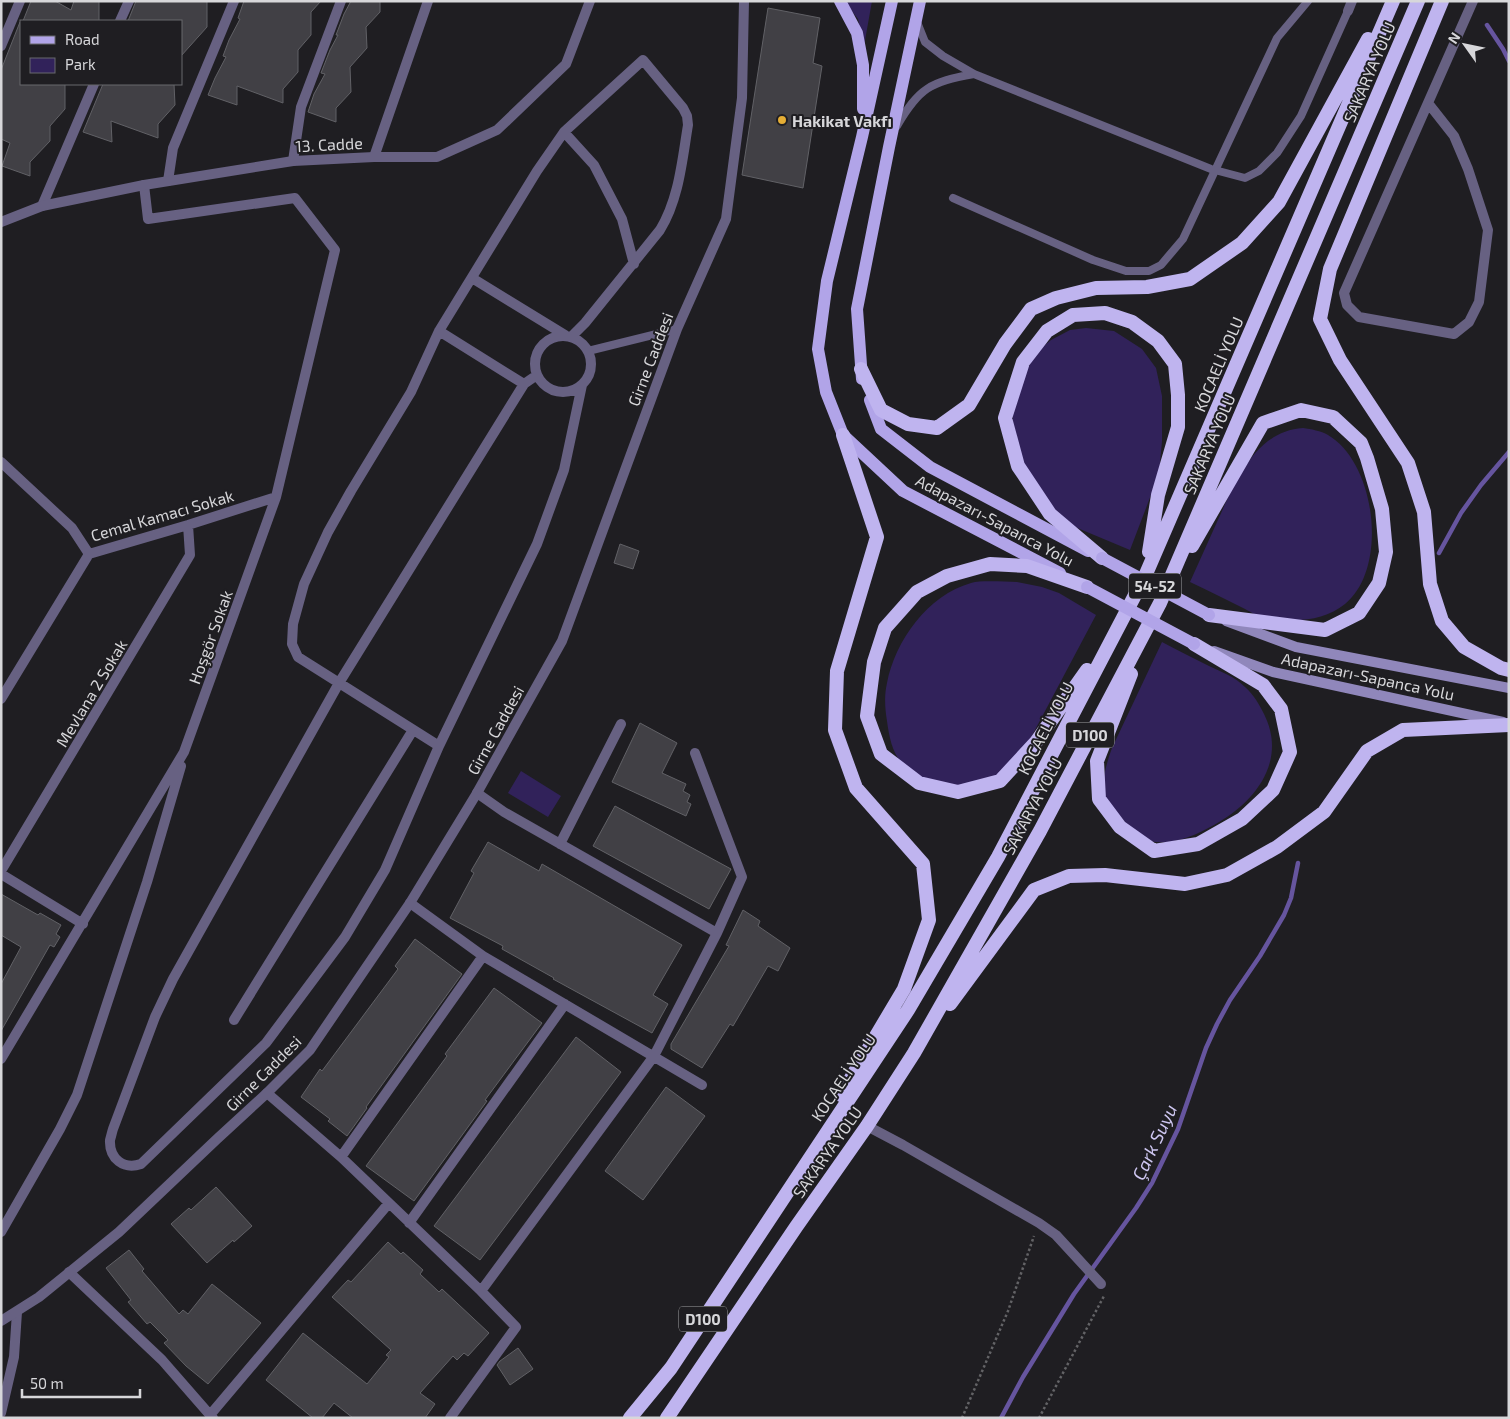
<svg xmlns="http://www.w3.org/2000/svg" width="1510" height="1419" font-family="'Exo 2',sans-serif">
	<rect width="100%" height="100%" fill="#1f1e22"/>
	<!-- green -->
	<path fill="#31225a" d="M844,1H872L864,46L858,19Z
		M1086,328L1114,331L1142,349L1156,368L1162,396V441L1159,474L1130,550L1075,527L1047,505L1015,448L1012,428L1013,412L1025,374L1032,360L1040,349L1051,340L1070,330Z
		M1303,428C1311,429 1321,431 1328,435C1376,463 1389,568 1345,604C1329,617 1308,621 1288,620C1281,620 1272,621 1265,619C1258,617 1251,612 1245,609C1227,600 1209,591 1190,582C1199,562 1208,542 1217,522C1234,485 1254,431 1303,428Z
		M1017,582L1042,587L1059,593L1096,615L1027,745L1001,776L950,794C939,788 907,771 902,764C892,752 889,736 887,721C885,709 884,696 887,683C895,641 928,595 971,583C982,580 1004,582 1017,582Z
		M1162,642C1177,650 1193,658 1209,666C1222,672 1235,677 1245,687C1254,695 1259,704 1264,714C1288,762 1254,803 1214,825C1196,835 1176,844 1156,842C1150,841 1143,841 1138,838C1131,833 1126,823 1121,817C1116,812 1110,806 1106,800C1099,786 1107,762 1112,748Z
		M521,771L561,796L548,817L508,793Z"/>
	<g fill="none" stroke-linecap="round" stroke-linejoin="round">
		<!-- stream -->
		<path stroke="#66559f" stroke-width="4.5" d="M1487,25L1503,49L1509,61
			M1439,553L1461,513L1481,485L1509,452
			M1001,1418L1023,1377L1074,1294L1136,1208L1152,1183L1178,1129L1206,1048L1217,1024L1230,1000L1260,956L1284,915L1291,898L1298,863"/>
	</g>
	<!-- building -->
	<path fill="#414045" stroke="#616166" d="M31,1H55L71,10L74,1H99V21H23Z
		M136,1H207V27L181,56V21H128Z
		M244,1H321L311,12V35L298,50V72L283,89V103L237,86V105L208,95L215,78L226,57L223,56L229,40L240,19L238,18Z
		M351,1H380V12L366,27L367,48L350,67L351,92L336,108V122L308,112L314,94L325,74L321,73L330,50L338,35H336L344,14Z
		M768,8L820,18L813,63L822,66L803,188L742,175Z
		M20,22H21V84H65V109L50,126V141L30,162V176L2,166L10,143L1,139V70Z
		M103,84H174L175,105L158,124V138L111,121L112,142L83,132Z
		M620,544L639,551L633,569L614,563Z
		M640,723L677,743L662,773L686,784L683,791L690,795L687,802L691,804L686,816L612,782Z
		M615,806L731,869L709,909L593,846Z
		M488,842L539,871L542,864L682,945L653,995L668,1004L652,1033L553,979L554,978L502,949L503,946L450,918L474,873L471,871Z
		M1,894L38,915L40,913L61,925L56,934L60,937L54,947L50,945L1,1031V984L21,947L1,935Z
		M743,910L760,921L758,926L790,948L778,971L768,966L733,1026L730,1024L702,1068L671,1049V1044L729,946L726,945Z
		M415,939L462,974L366,1107L367,1108L347,1136L328,1121L330,1119L301,1097L320,1069L322,1071L398,969L395,966Z
		M494,988L542,1023L485,1100L487,1101L414,1201L366,1166L447,1056L445,1054Z
		M576,1037L621,1072L480,1260L434,1226Z
		M666,1087L705,1116L643,1200L605,1171Z
		M216,1187L252,1226L234,1242L233,1240L207,1263L171,1224L189,1208L191,1210Z
		M388,1242L401,1254L403,1252L423,1270L420,1274L439,1292L442,1289L489,1333L468,1356L464,1353L457,1360L453,1356L420,1393L435,1404L425,1418H353L334,1403L322,1418H313L266,1380L303,1333L367,1384L389,1357L386,1355L391,1350L332,1297L348,1280L351,1282Z
		M129,1250L144,1269L142,1271L179,1314L183,1310L188,1314L212,1284L261,1323L208,1384L186,1366L164,1343L168,1340L150,1322L147,1324L128,1302L131,1300L106,1268Z
		M518,1348L533,1369L510,1385L497,1365L500,1361Z"/>
	<g fill="none" stroke-linecap="round" stroke-linejoin="round">
		<!-- path -->
		<path stroke="#636366" stroke-width="2.5" stroke-dasharray="2.5 2.5" stroke-linecap="butt" d="M962,1418L1008,1311L1034,1236
			M1039,1418L1104,1296"/>
		<!-- service -->
		<path stroke="#676182" stroke-width="8" d="M917,22L925,42L943,56L974,74L1211,169L1245,178L1259,171L1277,153L1301,116L1348,11
			M897,126C919,88 930,82 974,74
			M953,198L1093,260L1126,271H1149L1161,265L1183,239L1277,38L1308,1
			M588,351L677,329"/>
		<!-- minor -->
		<path stroke="#676182" stroke-width="10" d="M1348,11L1352,1
			M120,21L129,1
			M1,46L20,1
			M1428,103L1454,136L1468,169L1488,230L1479,302L1469,322L1454,334L1359,317L1347,305L1344,293L1473,1
			M564,132L594,165L622,219L634,264
			M374,157L428,1
			M293,161L301,107L341,1
			M168,181L173,148L234,1
			M42,206L94,84
			M472,278L565,335
			M439,331L524,384
			M535 364a28 28 0 1 1 56 0a28 28 0 1 1-56 0Z
			M537,375L524,384L339,683L173,979L155,1017L113,1129C112,1132 111,1137 110,1140C109,1159 124,1170 141,1164L266,1043L345,937L385,870L439,746L537,544L564,470L582,385
			M1,462L72,528L89,554L188,525L276,497
			M1,699L89,554
			M439,746L298,657L292,644L293,624L304,584L328,532L351,491L411,392L439,331L537,171L564,132L643,60L683,108L687,116L688,125C682,161 679,199 660,230L585,323L571,337
			M477,793L504,812L717,933
			M560,844L621,724
			M1,871L190,555L188,525
			M1,874L83,924
			M410,903L483,956L702,1085
			M234,1020L413,730
			M1,1059L184,752L276,497L335,250L295,198L148,219L144,185
			M267,1093L341,1157L481,1291L654,1056L717,933L742,877L695,753
			M867,1126L903,1145L1039,1223L1056,1235L1101,1284
			M341,1157L483,956
			M409,1223L565,1004
			M1,1232L60,1129L77,1095L147,882L181,766
			M69,1272L162,1360L210,1415
			M1,1413L14,1357L17,1312
			M213,1418L210,1415L389,1203
			M450,1418L516,1327L481,1291"/>
		<!-- tertiary -->
		<path stroke="#676182" stroke-width="10" d="M1,222L42,206L144,185L293,161L374,157H437L497,130L566,64L590,1
			M1,1321L39,1297L119,1232L217,1139L267,1093L310,1050L410,903L477,793L562,641L677,329L726,219L742,98L744,1"/>
		<!-- secondary -->
		<path stroke="#9087bb" stroke-width="10" d="M1226,621L1296,647L1509,688
			M1214,651L1273,672L1503,722"/>
		<!-- primary -->
		<path stroke="#b1a4e8" stroke-width="12" d="M840,1L857,33L863,65V109
			M892,1L862,137L827,281L818,349L826,392L843,435L903,491L1060,573
			M862,379L857,309L889,147L920,1
			M870,400L881,429L930,467L1088,551"/>
		<!-- trunk -->
		<path stroke="#bfb4ef" stroke-width="14" d="M1442,1L1330,269L1320,319L1340,360L1408,463L1424,512L1430,584L1442,621L1464,647L1501,668L1509,670
			M861,369L881,410L908,424L937,428L969,405L1005,344L1031,309L1056,298L1096,288L1147,287L1190,279L1242,243L1279,202L1368,39
			M1192,546L1263,423L1301,410L1333,417L1361,443L1367,458L1382,509L1386,552L1379,583L1359,613L1325,630L1209,615
			M1102,558L1050,514L1018,466L1005,418L1023,362L1047,331L1073,315L1105,313L1132,322L1158,341L1175,364L1178,395V427L1158,495L1149,552
			M1087,670L1036,742L1000,781L958,792L919,783L881,754L867,716L874,662L885,628L917,592L947,576L990,564L1027,566L1087,587
			M1131,674L1097,761L1099,799L1120,827L1154,851L1198,844L1242,819L1273,790L1290,752L1281,709L1263,685L1194,644
			M950,1004L1034,890L1069,876L1105,875L1185,884L1227,875L1277,847L1324,812L1367,751L1403,730L1509,725
			M841,1095L904,989L929,920L923,864L856,788L835,730L837,671L877,537L843,435
			M630,1418L671,1368L908,1010L998,857L1146,574L1393,1
			M667,1418L796,1227L867,1126L914,1053L1040,831L1160,603L1418,1"/>
		<!-- primary-bridge -->
		<path stroke="#b1a4e8" stroke-width="12" d="M1102,558L1209,615
			M1087,587L1194,644"/>
	</g>
	<!-- markers -->
	<circle fill="#e4ad35" stroke="#1f1e22" stroke-width="2" cx="782" cy="120" r="5"/>
	<g text-anchor="middle" dominant-baseline="central" stroke-width="4" stroke-linejoin="round" paint-order="stroke">
		<!-- shield labels -->
		<g fill="#1f1e22" stroke="#a0a0a3" stroke-width="1">
			<rect x="1129" y="573.5" width="52" height="25" rx="4"/>
			<rect x="1066" y="722.5" width="48" height="25" rx="4"/>
			<rect x="679" y="1306.5" width="48" height="25" rx="4"/>
		</g>
		<g font-size="15" font-weight="bold" fill="#d7d7da">
			<text x="1155" y="586">54-52</text>
			<text x="1090" y="735">D100</text>
			<text x="703" y="1319">D100</text>
		</g>
		<!-- street labels -->
		<g font-size="16" fill="#d7d7da" stroke="#1f1e22">
			<text transform="translate(1369 72) rotate(-67)">SAKARYA YOLU</text>
			<text transform="translate(329 144) rotate(-3)">13. Cadde</text>
			<text transform="translate(650 359) rotate(-69)">Girne Caddesi</text>
			<text transform="translate(1218 364) rotate(-67)">KOCAELİ YOLU</text>
			<text transform="translate(1209 444) rotate(-67)">SAKARYA YOLU</text>
			<text transform="translate(162 515) rotate(-16)">Cemal Kamacı Sokak</text>
			<text transform="translate(995 520) rotate(28)">Adapazarı-Sapanca Yolu</text>
			<text transform="translate(210 637) rotate(-70)">Hoşgör Sokak</text>
			<text transform="translate(1368 676) rotate(12)">Adapazarı-Sapanca Yolu</text>
			<text transform="translate(91 693) rotate(-59)">Mevlana 2 Sokak</text>
			<text transform="translate(1045 728) rotate(-63)">KOCAELİ YOLU</text>
			<text transform="translate(495 730) rotate(-61)">Girne Caddesi</text>
			<text transform="translate(1032 806) rotate(-62)">SAKARYA YOLU</text>
			<text transform="translate(263 1073) rotate(-45)">Girne Caddesi</text>
			<text transform="translate(843 1077) rotate(-56)">KOCAELİ YOLU</text>
			<text transform="translate(827 1152) rotate(-55)">SAKARYA YOLU</text>
		</g>
		<!-- poi labels -->
		<g font-size="16" font-weight="bold" fill="#d7d7da" stroke="#1f1e22" text-anchor="start">
			<text x="792" y="120">Hakikat Vakfı</text>
		</g>
		<!-- water labels -->
		<g font-size="18" font-style="italic" fill="#cec7f1" stroke="#1f1e22">
			<text transform="translate(1154 1142) rotate(-65)">Çark Suyu</text>
		</g>
	</g>
	<!-- border -->
	<rect width="1510" height="1419" fill="none" stroke="#d7d7da" stroke-width="5"/>
	<!-- legend -->
	<rect x="20" y="20" width="162" height="65" fill="#1f1e22" stroke="#69686c"/>
	<rect x="30" y="36" width="25" height="8" fill="#b1a4e8" stroke="#69686c"/>
	<text x="65" y="45" font-size="15" fill="#d7d7da">Road</text>
	<rect x="30" y="58" width="25" height="15" fill="#31225a" stroke="#69686c"/>
	<text x="65" y="70" font-size="15" fill="#d7d7da">Park</text>
	<!-- north arrow -->
	<g transform="translate(1465 45) rotate(303)" stroke="#1f1e22" stroke-width="4" paint-order="stroke">
	<path d="M0-4L9 19L0 12L-9 19Z" fill="#d7d7da"/>
	<text y="-8" font-size="14" font-weight="bold" text-anchor="middle" fill="#d7d7da">N</text>
	</g>
	<!-- scale -->
	<path d="M22 1389v8h118v-8" fill="none" stroke="#d7d7da" stroke-width="2.5"/>
	<text x="30" y="1389" font-size="15" fill="#d7d7da" stroke="#1f1e22" stroke-width="4" paint-order="stroke">50 m</text>
</svg>
